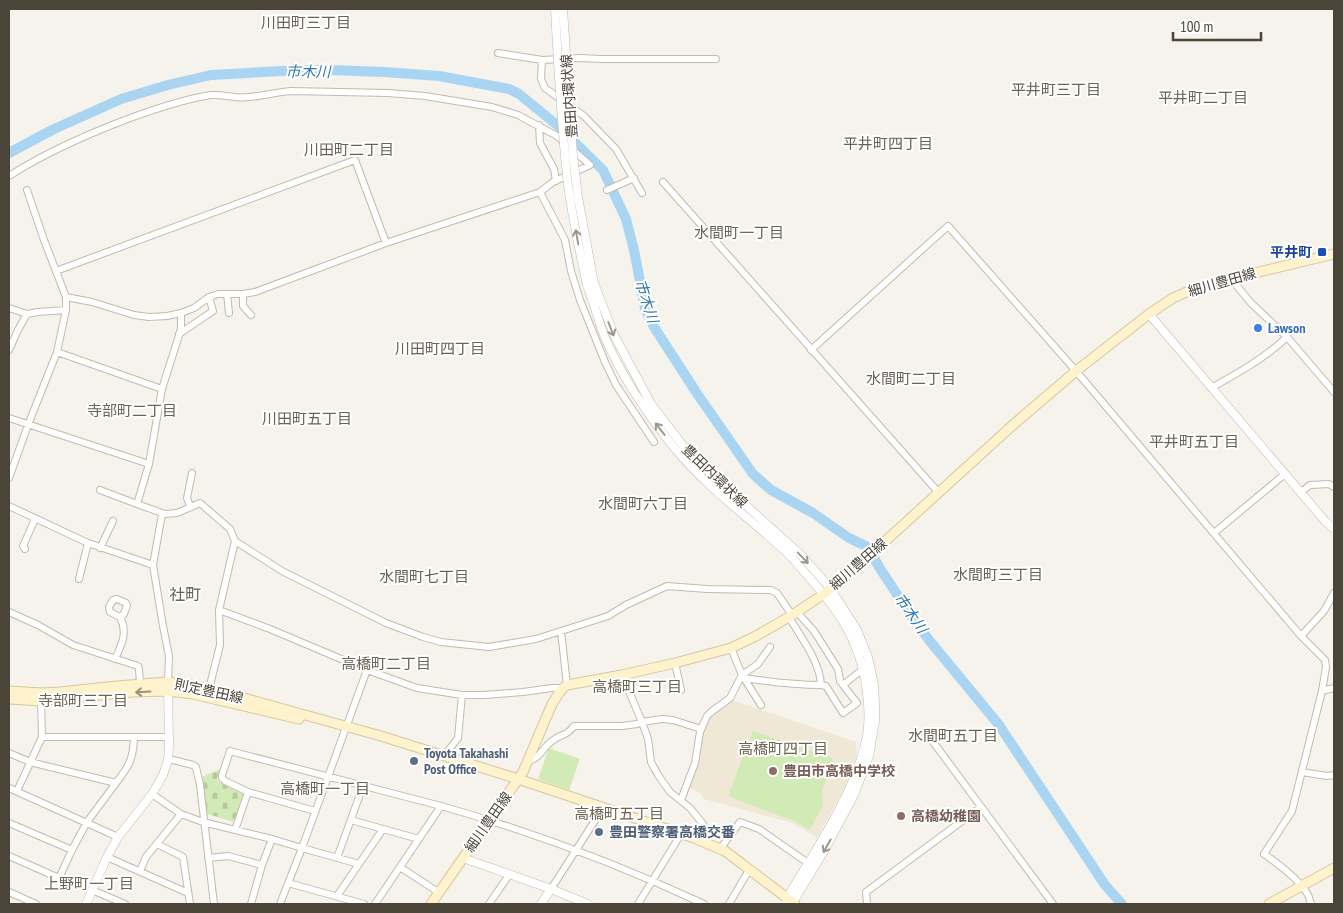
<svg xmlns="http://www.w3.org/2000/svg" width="1343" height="913" font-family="'PT Sans Narrow','Noto Sans JP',sans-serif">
	<defs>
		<pattern id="cemetery-stones" width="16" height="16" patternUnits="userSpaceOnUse" patternTransform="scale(1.25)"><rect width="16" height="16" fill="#d2eab5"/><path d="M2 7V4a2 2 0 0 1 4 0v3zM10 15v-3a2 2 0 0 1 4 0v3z" fill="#b6ca9c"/></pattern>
	</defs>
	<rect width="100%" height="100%" fill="#f6f3ec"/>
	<!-- education -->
	<path fill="#efe8d6" d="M729,699L856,742L857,753L850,778L817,838L792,823L704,799L700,793L687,786L696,764L703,738L704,725L714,709Z"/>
	<!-- green -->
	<path fill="#d2eab5" d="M753,731L832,758L835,763L822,789L823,805L810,830L794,821L728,796Z
		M549,748L580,759L569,790L538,779Z"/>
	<!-- cemetery -->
	<path fill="url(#cemetery-stones)" d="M221,769L217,779L219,782L245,795L233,822L205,813L201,777Z"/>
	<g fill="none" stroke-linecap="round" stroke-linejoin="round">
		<!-- river -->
		<path stroke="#a9d4f2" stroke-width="10" d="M9,153L52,130L121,99L168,85L211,75L281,71L332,70L384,72L439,76L509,89L519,94L557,125L603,170L626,219L634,250L643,297L645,308L654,327L698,395L753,474L771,490L813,513L849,538L868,547L879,567L914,620L929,640L999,725L1105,885L1122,904"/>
		<!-- minor casing -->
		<g stroke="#c2bbae" stroke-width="8">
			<path id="minor" d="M498,53L542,60L580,58L601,59H716
				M542,60L541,79L545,88L584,116L616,149L642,193
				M539,125L540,143L554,169L556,181
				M9,176C48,151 90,133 133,117C158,108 184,99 211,95C224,94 236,99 249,97C263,96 277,92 291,91L388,93L425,96L492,107L518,115L557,136L590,165L553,182L540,192L386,243L255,292L243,294H218L209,297L194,308L181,313L167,316L149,317L134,315L92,302L66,297
				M663,182L939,493
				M607,190L634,178
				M540,192L565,240L571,271L580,300L605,362L616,385L654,442
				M56,271L355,160L386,243
				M1231,279L1251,303L1287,337L1334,392
				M227,294L229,313
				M243,294V306L251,315
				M9,308L27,314L38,312L66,310
				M181,313V329L162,389L149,464L137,504L165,514L177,513L200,503L230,529L235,541L282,571L386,623L423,637L441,642L489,647L536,639L608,616L626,605L667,586L707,589L771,590L777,593L792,615
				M179,334L213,311L209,297
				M9,350L18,330L27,314
				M811,350L948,226L1076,371L1301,636L1325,660L1326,667L1322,691L1292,811L1264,854C1277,863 1298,879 1307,893C1309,896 1310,901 1311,904
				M57,352L162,389
				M1211,388C1238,373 1265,358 1287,337
				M9,418L149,464
				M9,478L28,425L57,352L66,310V297L44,240L27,190
				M100,490L137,504
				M1301,492L1310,485L1329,484L1334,487
				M9,506L88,543L153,565
				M190,506L187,498L192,473
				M162,514L153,565L163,626L169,656L168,682
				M1214,533L1285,474
				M100,548L113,521
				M25,549L23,546L35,519
				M79,579L88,543
				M219,610L270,629L367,670L417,688L462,695H484L523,692L552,688H563
				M9,612L38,625L73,645L138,666L139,669L140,684
				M789,617C801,638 820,661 821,685L826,686L843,713L857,703L840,681L838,669L814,631L797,612
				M561,631L567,685
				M1301,636L1324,611L1334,593
				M731,648L742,675L761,705
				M115,659C122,644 128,632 120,617L110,612L109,607L113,600L117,599L126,603L127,605L124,614L120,617
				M675,663L681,690
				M622,675L642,722L648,739L651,762L658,775L670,792L690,808L703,824L694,838
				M744,678C770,682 795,685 821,685
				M843,685L863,669
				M209,689L220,645L219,610L235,541
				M1322,691L1334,688
				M42,737H169
				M931,739L1053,904
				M9,753L30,762L116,783L87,822L72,850L59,878L9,856
				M444,756L458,738L462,695
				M168,760H173L193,765L196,767L200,785L214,904
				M528,761C541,758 542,748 552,741C561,733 565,738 574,726H622L637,724L642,722L662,719L673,720L701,729
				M1302,772L1327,776L1334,775
				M116,783C129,766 133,760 134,738
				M9,788L118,837
				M17,791L42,737L41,701
				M152,794L181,814L203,822L272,839
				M681,800L695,763L700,732L707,716L711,712L730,698L742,675L758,664L770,647
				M315,811L248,792L225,781L222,778V775L230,751L441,806
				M351,820L383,829
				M9,823L72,850
				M235,830L248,792
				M157,844L183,857L190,904
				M720,849L740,822L759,829L808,863
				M107,857L188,893
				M208,858L228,856L262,865
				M337,858L363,786
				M400,867L435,890L438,893
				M140,871L146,857L181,814
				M288,883L364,904
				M551,889L603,808
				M92,890L125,904
				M9,892L36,904
				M337,896L383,829L419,839
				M251,904L262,865L272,839L302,848L367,670
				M280,904L302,848L359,864
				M375,904L441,806C530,831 620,865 704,904
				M489,904L509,875
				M638,904L681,834
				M729,904L749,870
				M867,904L866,892L981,807"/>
		</g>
		<!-- tertiary casing -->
		<g stroke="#c2bbae" stroke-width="9">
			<path id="tertiary" d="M594,283L614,335L651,404L691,456L801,555L830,588L857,630L868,657L874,685L875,703V721L869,756L854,795L824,851L792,904
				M587,285C593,301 598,319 604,335C621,377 648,415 676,450C708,488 748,517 784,550C793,558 800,567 807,575C836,607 857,636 865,679C868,697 870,718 867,736C856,792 816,849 787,898L786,904
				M1149,314L1325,521L1334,529
				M463,858L551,889L588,904
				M86,904L107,857L118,837L152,794L163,775L168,760L169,746L168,687
				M541,904L551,889"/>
		</g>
		<!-- secondary casing -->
		<g stroke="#d6c79b" stroke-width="11">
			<path id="secondary" d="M9,691L42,693L60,692L117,686L168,682L191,685L240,697L381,736L518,779L694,838L725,851L795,904
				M9,699L41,701L132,692L168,691L193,694L299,719
				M431,904L523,772L552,704L559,693L563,688L567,685L622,675L675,663L731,648L756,636L789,617L824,594L881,545L1014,424L1076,371L1149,314L1173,298L1191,290L1205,285L1334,254
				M1269,904L1334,868"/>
		</g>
		<!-- minor -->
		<use href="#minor" stroke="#fff" stroke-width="6"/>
		<!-- tertiary -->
		<use href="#tertiary" stroke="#fff" stroke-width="8"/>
		<!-- secondary -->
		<use href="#secondary" stroke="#fff3cd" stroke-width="9"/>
		<!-- tertiary-bridge casing -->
		<g stroke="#c2bbae" stroke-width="9" stroke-linecap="butt">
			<path id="tertiary-bridge" d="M555,9C558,65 561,120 567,176C571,213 579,249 587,285
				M563,9L573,155L578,197L594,283"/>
		</g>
		<!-- tertiary-bridge -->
		<use href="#tertiary-bridge" stroke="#fff" stroke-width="8"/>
	</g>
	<!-- one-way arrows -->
	<defs><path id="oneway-shaft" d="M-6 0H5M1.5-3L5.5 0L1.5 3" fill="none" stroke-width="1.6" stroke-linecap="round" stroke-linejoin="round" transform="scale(1.25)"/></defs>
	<g stroke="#9c9892">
		<use href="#oneway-shaft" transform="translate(577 237) rotate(-100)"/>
		<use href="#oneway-shaft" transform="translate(611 329) rotate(69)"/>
		<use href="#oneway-shaft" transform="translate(660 429) rotate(-128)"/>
		<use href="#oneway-shaft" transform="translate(803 558) rotate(46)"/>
		<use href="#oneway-shaft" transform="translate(827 846) rotate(119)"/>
	</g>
	<use stroke="#9c937c" href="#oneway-shaft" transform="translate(143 692) rotate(177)"/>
	<!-- markers -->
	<rect fill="#1a4fb4" stroke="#fff" stroke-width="2" x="1317" y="247" width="10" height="10" rx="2.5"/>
	<circle fill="#3f7fe0" stroke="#fff" stroke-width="2" cx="1258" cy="328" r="5"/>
	<g fill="#5c6f8a" stroke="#fff" stroke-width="2">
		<circle cx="414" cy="761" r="5"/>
		<circle cx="599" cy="832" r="5"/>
	</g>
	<g fill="#8d6e63" stroke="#fff" stroke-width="2">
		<circle cx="773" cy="771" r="5"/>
		<circle cx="901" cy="816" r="5"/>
	</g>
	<g text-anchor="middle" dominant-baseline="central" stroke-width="4" stroke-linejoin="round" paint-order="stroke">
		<!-- street labels -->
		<g font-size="14" fill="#4b4439" stroke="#fff">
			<text transform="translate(569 96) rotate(-94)">豊田内環状線</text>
			<text transform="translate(1222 282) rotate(-16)">細川豊田線</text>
			<text transform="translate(715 476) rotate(44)">豊田内環状線</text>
			<text transform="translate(858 564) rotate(-41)">細川豊田線</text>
			<text transform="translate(209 691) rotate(12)">則定豊田線</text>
			<text transform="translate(488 822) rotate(-55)">細川豊田線</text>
		</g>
		<!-- transit labels -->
		<g font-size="14" font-weight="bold" fill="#164399" stroke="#fff" text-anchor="end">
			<text x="1312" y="252">平井町</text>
		</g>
		<!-- shop labels -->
		<g font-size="14" font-weight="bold" fill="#366cbe" stroke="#fff" text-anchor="start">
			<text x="1268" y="328">Lawson</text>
		</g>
		<!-- service labels -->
		<g font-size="14" font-weight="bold" fill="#4e5e75" stroke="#fff" text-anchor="start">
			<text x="424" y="753">Toyota Takahashi<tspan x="424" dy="16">Post Office</tspan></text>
			<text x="609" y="832">豊田警察署高橋交番</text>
		</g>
		<!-- education labels -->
		<g font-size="14" font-weight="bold" fill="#785e54" stroke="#fff" text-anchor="start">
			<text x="783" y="771">豊田市高橋中学校</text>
			<text x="911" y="816">高橋幼稚園</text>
		</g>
		<!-- neighbourhood labels -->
		<g font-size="15" fill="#6e6250" stroke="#fff">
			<text x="306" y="22">川田町三丁目</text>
			<text x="1056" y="89">平井町三丁目</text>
			<text x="1203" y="97">平井町二丁目</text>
			<text x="888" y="143">平井町四丁目</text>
			<text x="349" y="149">川田町二丁目</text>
			<text x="739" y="232">水間町一丁目</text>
			<text x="440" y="348">川田町四丁目</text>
			<text x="911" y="378">水間町二丁目</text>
			<text x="132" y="410">寺部町二丁目</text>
			<text x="307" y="418">川田町五丁目</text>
			<text x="1194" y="441">平井町五丁目</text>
			<text x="643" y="503">水間町六丁目</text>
			<text x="998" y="574">水間町三丁目</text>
			<text x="424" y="576">水間町七丁目</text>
			<text x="386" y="663">高橋町二丁目</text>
			<text x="637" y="686">高橋町三丁目</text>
			<text x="83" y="700">寺部町三丁目</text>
			<text x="953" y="735">水間町五丁目</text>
			<text x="783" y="748">高橋町四丁目</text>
			<text x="325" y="788">高橋町一丁目</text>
			<text x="619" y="813">高橋町五丁目</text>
			<text x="89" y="883">上野町一丁目</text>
		</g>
		<!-- water labels -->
		<g font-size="15" font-style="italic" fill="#2e7ab2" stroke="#fff">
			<text x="308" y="71">市木川</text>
			<text transform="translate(647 301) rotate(72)">市木川</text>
			<text transform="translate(911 613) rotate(55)">市木川</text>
		</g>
		<!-- quarter labels -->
		<g font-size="16" fill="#6e6250" stroke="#fff">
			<text x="185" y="594">社町</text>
		</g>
	</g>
	<!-- border -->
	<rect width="1343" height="913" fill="none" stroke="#4b4439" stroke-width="20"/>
	<!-- scale -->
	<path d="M1173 32v8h88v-8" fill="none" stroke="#4b4439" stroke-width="2.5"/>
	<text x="1180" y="32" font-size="15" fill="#4b4439" stroke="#ffffff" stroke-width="4" paint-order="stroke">100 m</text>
</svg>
